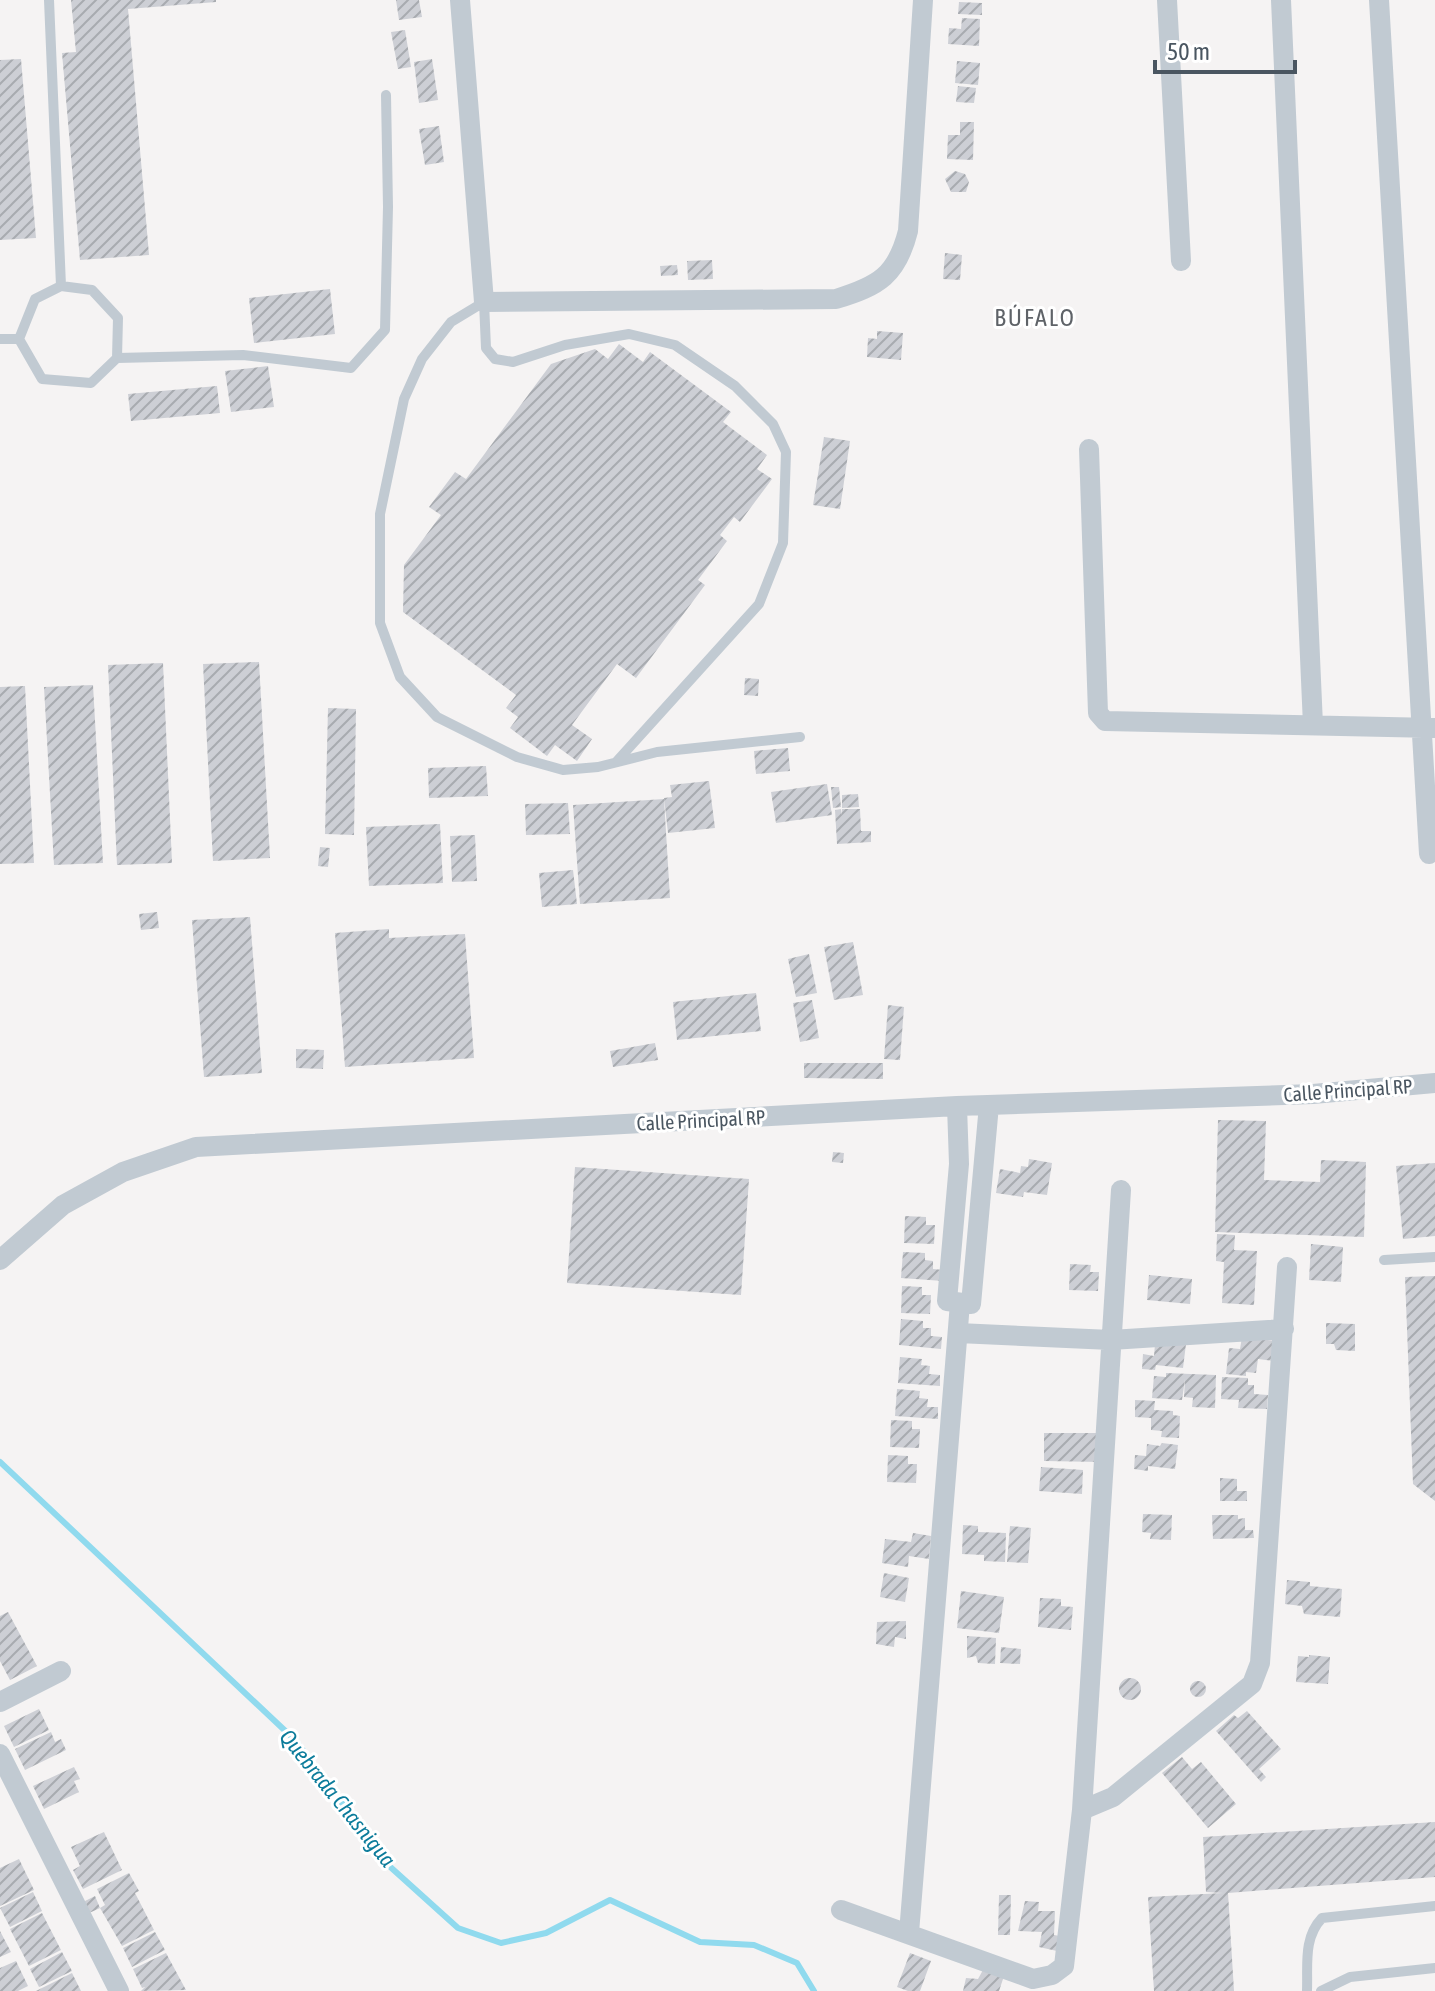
<svg xmlns="http://www.w3.org/2000/svg" width="1435" height="1991" font-family="'Asap Condensed',sans-serif">
	<defs>
		<pattern id="building-hatch" width="6" height="6" patternUnits="userSpaceOnUse" patternTransform="scale(2)"><rect width="6" height="6" fill="#cdcfd5"/><path d="M-1 1l2-2M0 6l6-6M5 7l2-2" fill="none" stroke="#a8abb0"/></pattern>
	</defs>
	<rect width="100%" height="100%" fill="#f5f3f3"/>
	<g fill="none" stroke-linecap="round" stroke-linejoin="round">
		<!-- stream -->
		<path stroke="#90daee" stroke-width="6" d="M0,1462L296,1741L387,1864L458,1928L501,1943L546,1933L610,1900L700,1942L754,1945L797,1963L814,1991"/>
	</g>
	<!-- building -->
	<path fill="url(#building-hatch)" d="M71,0H216V2L128,9L149,255L80,260L62,53L76,52Z
		M396,0H419L422,17L399,20Z
		M959,2L982,3V15L958,14Z
		M962,18L980,19L979,46L948,44L949,28L961,29Z
		M405,30L411,67L398,69L391,32Z
		M21,59L36,238L0,240V60Z
		M432,59L438,100L419,103L414,62Z
		M957,61L980,63L978,85L955,83Z
		M958,86L976,88L974,103L956,102Z
		M960,122H974L973,160L947,159L948,135H960Z
		M439,126L444,162L425,165L419,129Z
		M955,171L965,174L969,182L966,192H951L945,179Z
		M945,253L962,255L960,280L943,279Z
		M712,260L713,279L688,280L687,261Z
		M677,265L678,275L661,276L660,266Z
		M330,289L335,334L254,343L249,298Z
		M877,331L903,333L901,360L867,357L868,338L877,339Z
		M619,344L643,362L650,352L731,412L723,422L767,455L757,469L772,479L740,522L734,517L720,535L727,541L698,580L705,585L636,678L617,664L572,725L592,739L577,761L555,745L547,756L510,728L518,717L506,708L516,695L403,612L404,565L441,515L429,507L455,472L466,479L551,364L595,349L608,359Z
		M268,366L274,407L231,412L225,371Z
		M217,386L220,413L131,421L128,394Z
		M824,437L850,441L840,509L813,505Z
		M259,662L270,858L213,861L203,664Z
		M163,663L172,863L117,865L108,665Z
		M745,678L759,679L758,696L744,695Z
		M93,685L103,863L54,865L44,687Z
		M25,686L34,863L0,864V687Z
		M328,708L356,709L354,835L325,834Z
		M788,748L790,771L756,774L754,751Z
		M486,766L488,796L429,798L428,768Z
		M709,781L715,828L668,833L664,798L672,797L670,785Z
		M827,784L832,815L776,823L771,792Z
		M831,787H839L841,807L833,808Z
		M858,794L859,807L842,808V795Z
		M664,799L670,898L580,904L573,805Z
		M568,803L570,834L526,835L525,804Z
		M841,809L842,815V809H860L861,831H871V842L837,844L835,810Z
		M440,824L443,883L369,886L366,827Z
		M475,835L477,881L452,882L450,836Z
		M320,847L330,848L328,867L318,866Z
		M573,870L577,904L542,907L539,873Z
		M157,912L159,928L141,930L139,914Z
		M250,917L262,1073L204,1077L192,920Z
		M389,929V938L465,934L474,1058L345,1067L335,933Z
		M853,942L863,995L834,1000L824,947Z
		M809,954L817,993L796,997L788,959Z
		M756,993L761,1031L677,1040L673,1002Z
		M812,1000L819,1038L800,1042L793,1003Z
		M888,1005L904,1007L900,1060L884,1059Z
		M655,1043L658,1060L613,1067L610,1051Z
		M296,1049L324,1050L323,1069L296,1068Z
		M804,1063H883V1079L804,1078Z
		M1218,1120L1266,1121L1264,1180L1320,1182L1321,1160L1366,1162L1364,1237L1215,1232Z
		M833,1152L844,1153L843,1163L832,1162Z
		M1029,1159L1052,1163L1047,1195L1024,1192L1023,1197L996,1193L1000,1169L1020,1173L1021,1166L1028,1167Z
		M1435,1163V1236L1403,1239L1396,1166Z
		M575,1167L749,1179L741,1295L567,1283Z
		M905,1216L926,1217V1225H935L934,1244L904,1243Z
		M1217,1234L1235,1235L1234,1250L1257,1251L1254,1305L1222,1303L1224,1262L1216,1261Z
		M1311,1244L1343,1247L1341,1282L1309,1280Z
		M903,1252L925,1253V1260L933,1261V1269L944,1270L943,1281L901,1278Z
		M1070,1264L1091,1265L1090,1272H1099L1098,1291L1069,1290Z
		M1149,1275L1192,1279L1190,1304L1147,1300Z
		M1435,1276V1501L1413,1484L1405,1277Z
		M902,1286L922,1287V1295H931L930,1314L901,1313Z
		M901,1319L923,1321V1328H931V1336L942,1337L941,1349L899,1345Z
		M1326,1323L1355,1324V1351L1336,1350L1334,1344H1326Z
		M1242,1337L1276,1341L1274,1361L1258,1359L1256,1373L1246,1372V1376L1226,1374L1229,1348L1240,1349Z
		M1155,1344H1186L1183,1368L1156,1365L1155,1370L1142,1369L1143,1354L1154,1356Z
		M900,1357L922,1359L921,1365L930,1366L929,1374L940,1375V1386L898,1383Z
		M1166,1373L1216,1375L1215,1408L1192,1407L1193,1398L1184,1397L1185,1379L1182,1400L1152,1398L1154,1376L1166,1377Z
		M1222,1377L1248,1378V1385H1254V1394L1268,1395L1267,1409L1238,1408L1239,1400L1221,1399Z
		M897,1389L920,1391L919,1398L928,1399L927,1407H938V1419L895,1416Z
		M1135,1400L1155,1401L1154,1410L1173,1411V1415L1180,1416L1179,1438L1161,1437L1162,1431L1151,1430V1418L1135,1417Z
		M891,1420L912,1421V1429H920L919,1448L890,1447Z
		M1044,1433H1101V1462L1044,1461Z
		M1162,1443L1178,1445L1175,1469L1148,1466V1471L1134,1469L1135,1455L1146,1456L1147,1444L1160,1446Z
		M888,1455L908,1456V1464H917L916,1483L887,1482Z
		M1041,1467L1083,1470L1082,1494L1039,1491Z
		M1220,1478L1237,1479V1491H1247V1501H1220Z
		M1143,1514L1172,1515L1171,1540L1150,1539L1151,1533L1142,1532Z
		M1212,1515H1238V1519L1245,1518V1530H1253L1254,1538L1213,1539Z
		M963,1525L978,1526V1532L1006,1533L1005,1562L984,1561V1555L962,1554Z
		M1010,1526L1031,1528L1028,1563L1007,1562Z
		M913,1533L931,1536L929,1559L909,1556L908,1567L882,1563L885,1539L911,1542Z
		M884,1573L909,1578L905,1602L880,1597Z
		M1287,1580L1310,1582V1586L1342,1589L1340,1617L1304,1614L1302,1606L1285,1604Z
		M961,1591L1004,1597L999,1633L957,1628Z
		M1040,1598L1061,1599V1606L1073,1607L1071,1630L1038,1627Z
		M8,1612L37,1666L10,1680L0,1661V1616Z
		M906,1621V1639L895,1637L894,1647L876,1644L877,1622Z
		M967,1636L996,1638L995,1664L978,1663L976,1656L967,1658Z
		M1001,1647L1021,1649L1020,1664L1000,1663Z
		M1309,1655L1330,1657L1328,1684L1296,1682L1298,1656L1309,1657Z
		M1119 1689a11 11 0 1 1 22 0a11 11 0 1 1-22 0Z
		M1190 1689a8 8 0 1 1 16 0a8 8 0 1 1-16 0Z
		M39,1709L49,1730L14,1747L4,1726Z
		M1247,1711L1281,1749L1259,1769L1266,1777L1261,1782L1216,1731L1234,1715L1238,1718Z
		M51,1732L55,1742L61,1739L66,1750L25,1770L15,1749Z
		M1182,1757L1192,1769L1201,1762L1236,1804L1208,1828L1162,1773Z
		M74,1767L80,1779L74,1781L79,1792L44,1809L33,1786Z
		M1435,1822V1877L1228,1893L1234,1991H1154L1148,1897L1223,1893L1206,1892L1203,1837Z
		M104,1832L122,1870L83,1889L73,1870L80,1866L71,1847Z
		M19,1859L34,1890L0,1906V1868Z
		M129,1873L139,1891L135,1893L154,1930L122,1946L100,1908L105,1905L97,1889Z
		M33,1892L42,1911L10,1927L0,1908Z
		M999,1895H1011L1010,1935H998Z
		M95,1896L100,1908L87,1914L81,1903Z
		M1025,1901L1039,1902L1038,1911H1055L1054,1935L1060,1936L1057,1951L1039,1947L1042,1932L1018,1931Z
		M42,1913L61,1950L29,1966L10,1929Z
		M0,1931L11,1952L0,1957Z
		M155,1932L165,1950L132,1967L123,1948Z
		M62,1952L72,1971L39,1987L30,1969Z
		M166,1953L186,1990L141,1991L145,1987L142,1988L133,1969Z
		M910,1953L931,1961L920,1991H908L897,1987Z
		M16,1961L28,1986L18,1991H0V1968Z
		M983,1970L1004,1976L999,1991H963L966,1978L978,1979Z
		M72,1973L81,1991H36Z"/>
	<g fill="none" stroke-linecap="round" stroke-linejoin="round">
		<!-- lane -->
		<path stroke="#c1cad2" stroke-width="10" d="M49,0L61,286
			M61,286L92,290L118,318L117,358L91,383L42,379L19,339L35,299Z
			M0,339H19
			M117,358L243,355L351,368L385,330L388,207L386,95
			M617,761L759,604L783,543L786,452L773,424L735,386L675,345L629,334L565,345L513,362L495,359L486,348L484,302L451,322L422,359L404,399L380,514V623L400,677L437,717L517,757L563,770L598,767L657,752L800,737
			M1384,1260L1435,1257
			M1307,1991C1308,1965 1303,1938 1322,1918L1435,1906
			M1321,1991L1350,1977L1435,1968"/>
		<!-- street -->
		<path stroke="#c1cad2" stroke-width="20" d="M460,0L484,302L836,299C879,286 897,275 908,231L923,0
			M1167,0L1181,261
			M1281,0L1313,725
			M1379,0L1429,854
			M1089,449L1098,713L1105,721L1435,728
			M957,1106L959,1164L947,1301L971,1304L989,1105
			M0,1260L63,1205L123,1172L196,1147L957,1106L1313,1094L1435,1083
			M958,1333L1111,1340L1284,1329
			M0,1702L61,1671
			M0,1754L119,1991
			M1082,1810L1113,1797L1252,1684L1260,1663L1287,1267
			M841,1910L1033,1979L1052,1975L1064,1966L1082,1810L1121,1190
			M909,1933L960,1303"/>
	</g>
	<g text-anchor="middle" dominant-baseline="central" stroke-width="6" stroke-linejoin="round" paint-order="stroke">
		<!-- street labels -->
		<g font-size="20" fill="#4a5661" stroke="#fff">
			<text transform="translate(1348 1090) rotate(-4)">Calle Principal RP</text>
			<text transform="translate(701 1120) rotate(-3)">Calle Principal RP</text>
		</g>
		<!-- water labels -->
		<g font-size="22" font-style="italic" fill="#0c7c9b" stroke="#fff">
			<text transform="translate(338 1798) rotate(51)">Quebrada Chasnigua</text>
		</g>
		<!-- quarter labels -->
		<g font-size="24" letter-spacing="2" fill="#5f6368" stroke="#fff">
			<text x="1035" y="317">BÚFALO</text>
		</g>
	</g>
	<!-- scale -->
	<path d="M1155 60v12h140v-12" fill="none" stroke="#4a5661" stroke-width="4"/>
	<text x="1167" y="60" font-size="24" fill="#4a5661" stroke="#ffffff" stroke-width="6" paint-order="stroke">50 m</text>
</svg>
